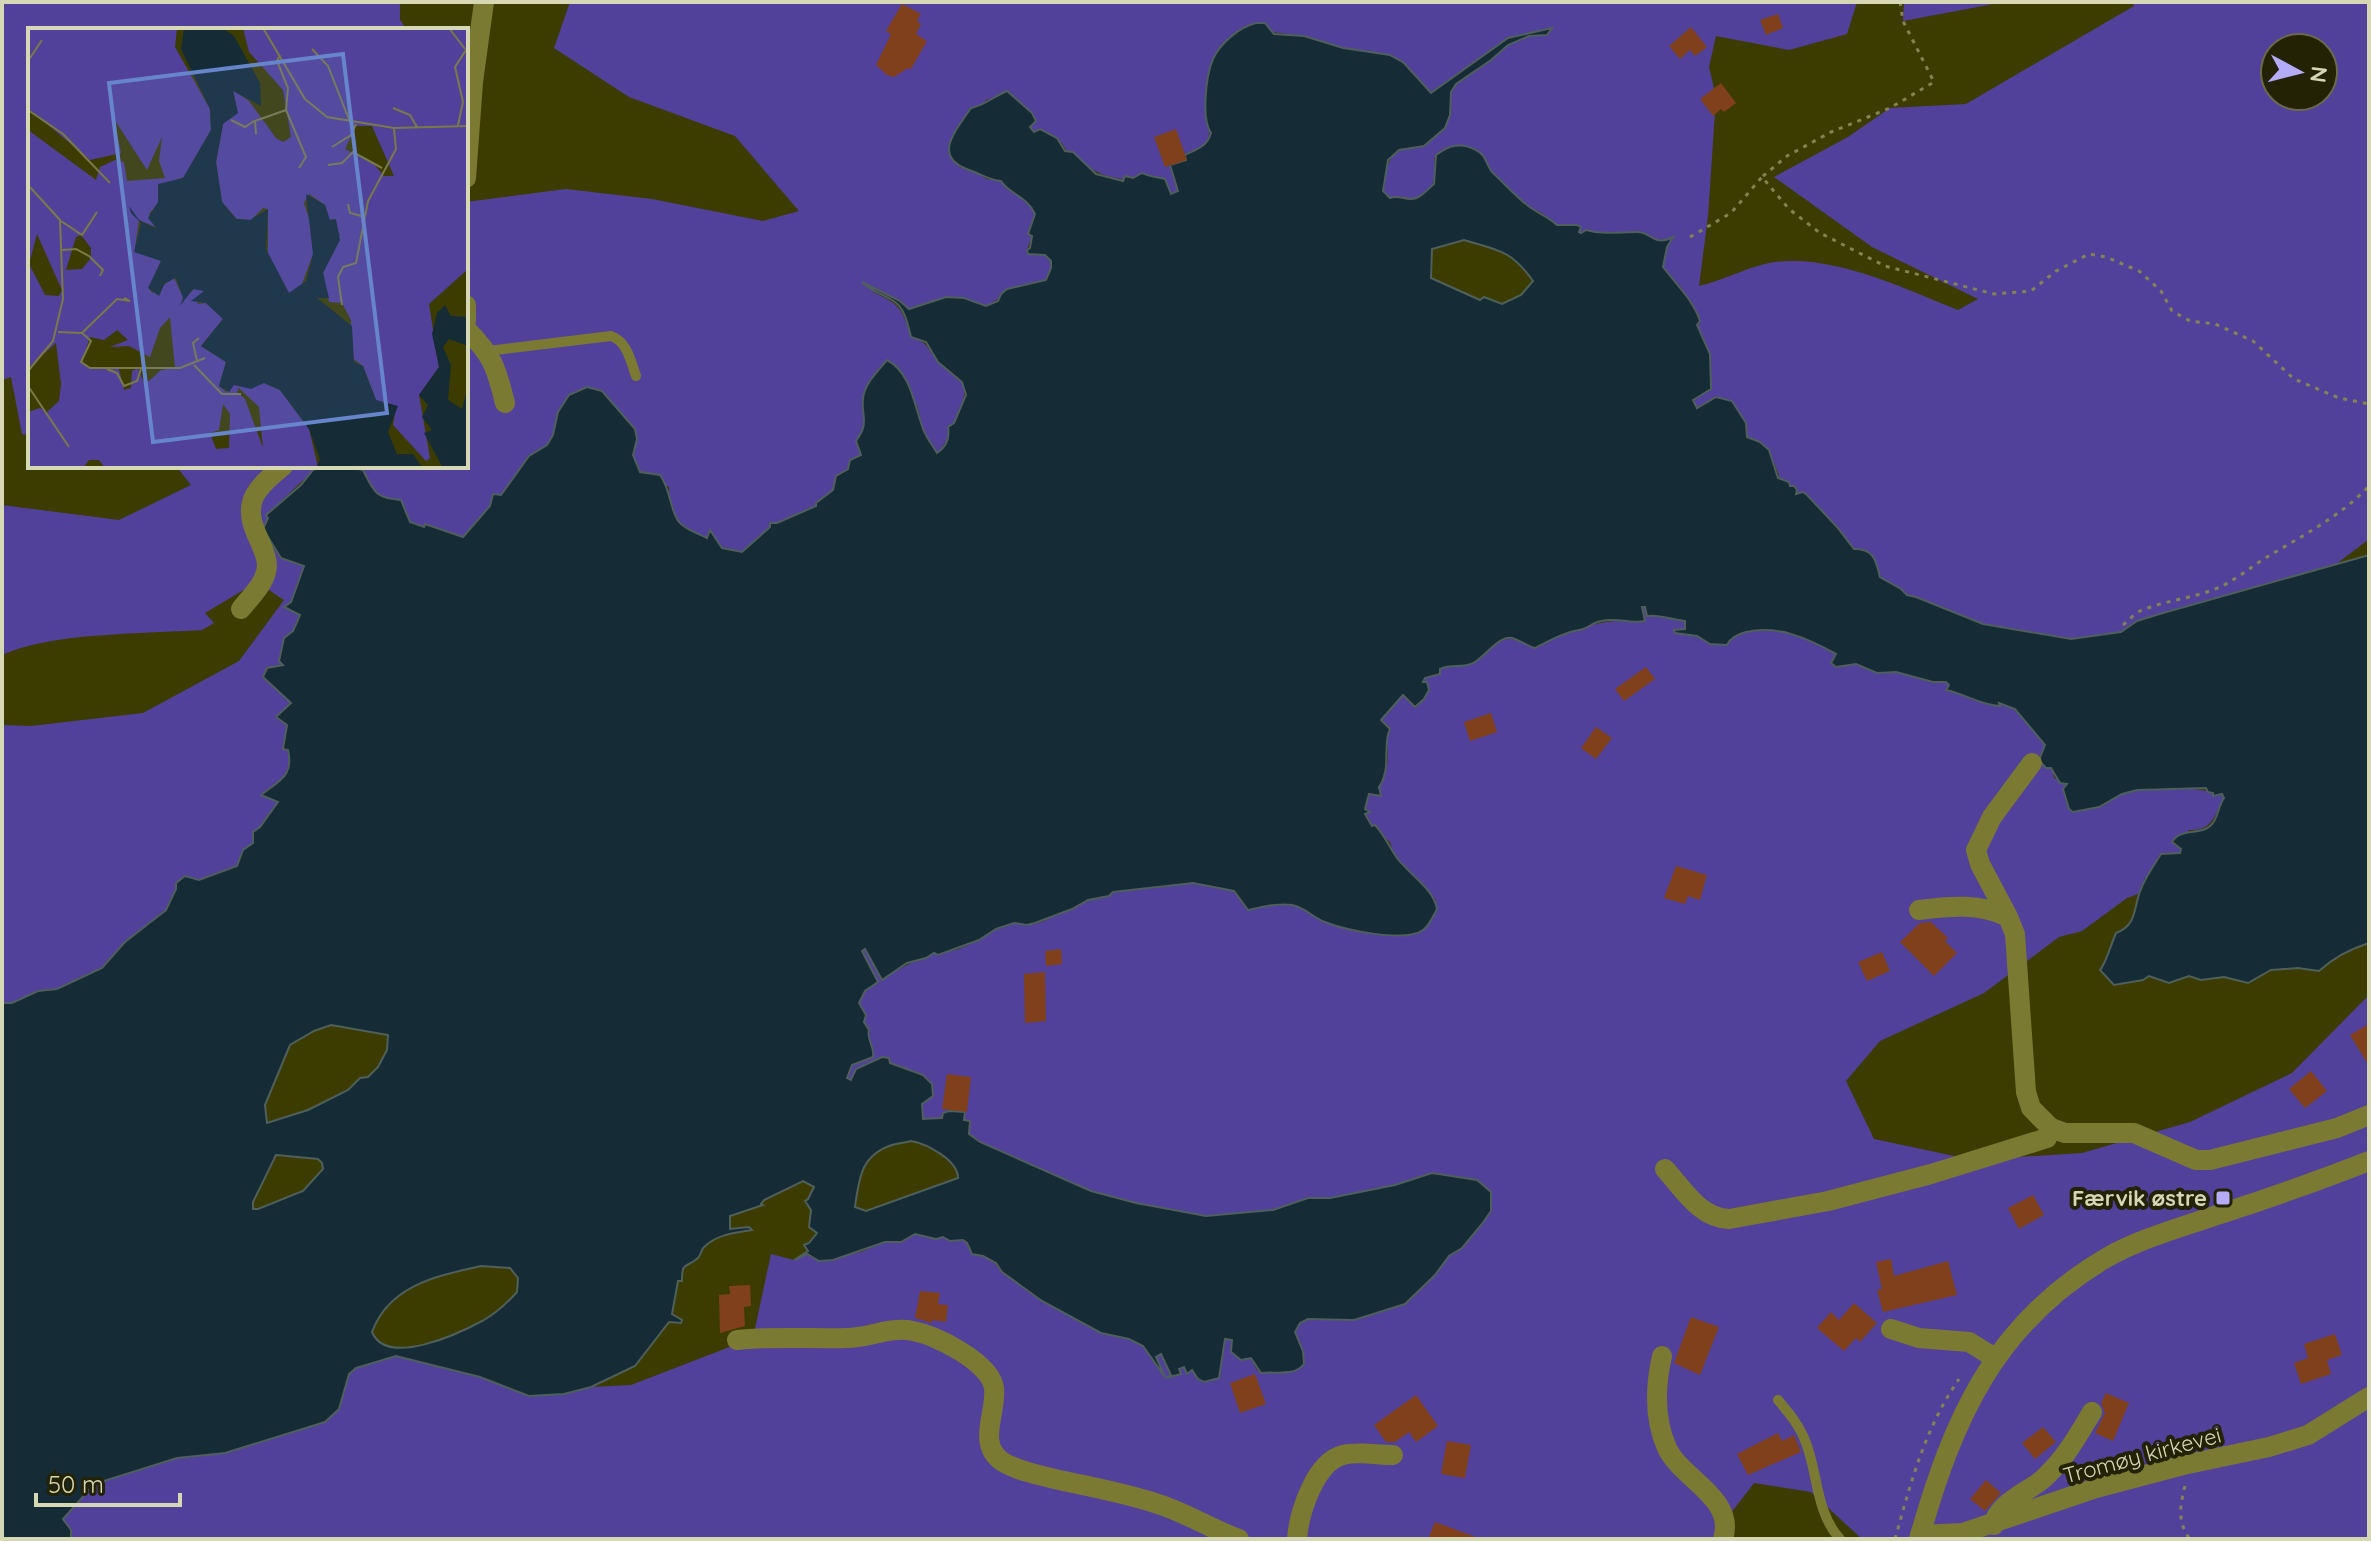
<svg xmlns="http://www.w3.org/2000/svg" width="2371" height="1541" font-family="Quicksand,sans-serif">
	<rect width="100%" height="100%" fill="#3d3c00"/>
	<!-- green -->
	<path fill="#52419b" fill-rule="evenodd" d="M2,2H400V20L407,30H30V435L22,434L11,377L2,380Z
		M570,2H1857L1847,34L1789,50L1716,36L1709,67L1716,97L1708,216L1699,286C1722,281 1745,268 1769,263C1829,252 1903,288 1958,310L1978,299L1872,247L1774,177L1848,137L1890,108L1966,104L2134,6L2132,2H2369V539L2335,565L2163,613L2137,621L2121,632L2071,639L1983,624L1917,597L1907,595L1901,589L1880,577L1877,566L1854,549L1807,495L1795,494L1790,486L1778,478L1779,475L1769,450L1747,437L1746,423L1716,397L1698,408L1693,400L1711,389L1710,354L1697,325V313L1680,286L1663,267L1667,247L1672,239L1655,240L1639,232C1623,235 1602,234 1586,230L1581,234L1577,225H1557L1542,213L1531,208L1490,171L1434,158C1437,175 1434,199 1410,199C1402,199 1399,196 1390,198L1383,191C1388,159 1388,148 1424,146L1450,115L1451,92L1456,84L1491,60L1508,45L1529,36L1547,35L1552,29L1508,38L1431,93L1403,62L1390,55L1343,48L1304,36L1241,28L1221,48L1212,60L1209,139L1205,145L1185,154L1187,160L1178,192L1170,194L1165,179L1162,178C1129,181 1107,182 1079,161C1071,155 1066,152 1062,143L1034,132L988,99L979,107L959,167L977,172L986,179L1002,181L1025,199L1035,214L1029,233L1032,235L1027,250L1028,254L1045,255L1051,261V268L1046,280L1015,289L986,306L972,301L946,297L909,309L900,300L871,291C899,304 902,307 911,337C927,342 928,348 937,361C944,369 954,374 961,381C973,393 948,444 937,453L924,432L917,405L863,397L864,431L856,441L861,455L848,469L836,476L833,490L816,502L817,506L777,523L742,552L722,548L709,532L708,539L679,523L669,497V487L640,473L633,455L637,439L602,391L587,387L569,395L558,412L553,435L547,446L529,456L501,495L463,537L426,524L424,527L410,522L400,501C375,498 374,492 363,470L345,466H466V202L566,189L652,199L763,221L799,211L735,136L629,97L554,48ZM2275,48H2323V96H2275Z
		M1904,2H2004L1903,21Z
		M176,466H323C310,471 280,503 267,515L304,566L291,602L284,607L300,615L284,665L291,703L283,749H288C294,776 281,780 262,795L278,801C269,814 262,827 254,840C248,851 243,849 237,866L176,889L166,910L125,942L102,968L57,989L38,991L12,1003H2V725L31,726L143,713L239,661L284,600L257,582L205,613L214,623L202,630C145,634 52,632 2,655V505L119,520L191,485Z
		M1646,606L1647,616C1660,614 1672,620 1685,621V629L1710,644L1729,640L1741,633L1769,628L1804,637L1836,654L1847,665L1856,664L1877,673L1896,672L1933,682H1946L1950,685L1947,690L1962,694L1972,700L1998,703L2015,709L2045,745L2046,768L2053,770L2054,778L2068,784L2099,807C2108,802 2117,795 2127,792C2146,787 2212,785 2225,798C2213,815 2214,831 2189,830L2180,853L2145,878L2138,894L2127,898L2082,931L2059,937L1984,993L1880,1041L1846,1081L1874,1139L1973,1160L2082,1153L2190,1122L2292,1073L2369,995V1539H1862L1811,1492L1754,1483L1711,1539H71V1530L63,1519L94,1484L177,1458L225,1453L339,1409L349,1374L356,1368L396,1356L480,1377L529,1396L564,1394L591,1387L631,1385L753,1338L771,1254L794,1260L807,1254L819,1261L861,1252L885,1242H901L915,1234L936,1239L943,1237L950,1241L963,1240L967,1243L972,1254C985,1256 994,1260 1002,1272L1101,1333L1129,1339L1143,1346L1164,1375L1155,1356L1161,1354L1179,1369L1184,1367L1187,1373L1224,1338C1239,1340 1251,1357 1257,1370L1303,1352L1295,1332L1300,1323L1308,1319L1355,1320L1405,1304L1435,1275L1449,1256L1462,1248L1491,1211L1432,1173L1395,1185L1330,1198H1308L1273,1210L1206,1216L1136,1203L1091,1191L980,1142L969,1134L970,1121L942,1118L922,1119V1104L890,1063L882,1058L856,1069L851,1080L847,1078L852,1065L873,1057L874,1053L864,1022L866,1015L859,1004L865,991L861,950L865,948L882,980C900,968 917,959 937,953C945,950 954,952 961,948C980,941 995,927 1016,923C1020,923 1024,925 1028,925C1041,926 1076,904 1090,899C1098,896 1106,898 1113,892L1193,883L1234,891L1248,910C1269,905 1290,901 1310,912C1315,915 1320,920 1325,922C1353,933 1384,935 1413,935L1436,900L1404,867L1393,852L1390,842L1372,826L1365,812L1369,794L1381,796L1379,787C1392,768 1389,740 1381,720C1399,699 1420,676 1445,666C1453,663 1463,665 1471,664C1479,656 1499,638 1510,639C1517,639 1528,646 1536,648C1573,628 1602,618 1644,621L1642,607Z"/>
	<!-- water -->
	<path fill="#152b35" stroke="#4f5f5b" stroke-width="2" fill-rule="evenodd" d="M1256,23H1265L1274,34L1304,36L1343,48L1390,55L1403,62L1431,93L1508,38L1552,28L1547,35L1529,36L1508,45L1491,60L1456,84L1451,92L1450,115L1445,128L1424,146L1399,150L1388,160L1383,191L1390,198C1399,195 1402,199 1411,199C1420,199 1428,189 1434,184L1436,155C1449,145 1461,142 1476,150C1487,155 1486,166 1493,173C1505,184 1518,199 1531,208C1540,214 1548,217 1557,225H1577L1581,227L1579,232L1581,233L1586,230C1604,235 1620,232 1637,232C1652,232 1654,247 1673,237L1667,247L1663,267C1676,284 1693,300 1700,321L1697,325L1710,354L1711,389L1693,400L1697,408L1716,397L1732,401L1746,423L1747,437L1760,442L1769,450L1778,478L1789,482L1790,486H1794L1797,490L1796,494L1803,492L1807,495L1837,527L1854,549C1872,548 1876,559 1880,577L1901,589L1907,595L1916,597L1983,624L2071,639L2121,632L2137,621L2163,613L2369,555V943C2350,949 2333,958 2319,971L2298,968L2271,970L2248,983L2224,977L2201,980L2189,976L2169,983L2149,976L2143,980L2114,985L2100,970C2105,965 2112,942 2116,933C2138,925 2133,907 2141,889C2146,876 2154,865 2161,854L2180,853L2181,849L2172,842C2182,826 2203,837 2213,823C2218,816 2219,805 2224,798L2222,794L2213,796V793L2208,792L2206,788L2137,790L2122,794L2099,807L2073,812L2069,809L2063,789L2067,784L2060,783L2051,768H2046L2039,760L2045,745L2015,709L1999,703L2000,706C1980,705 1965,694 1946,690L1949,685L1946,682H1933L1896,672L1877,673L1856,664L1836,667L1831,663L1836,654C1807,638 1779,625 1746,632C1738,634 1730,638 1727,645L1710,644L1697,636L1675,633L1674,630L1685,629V621C1672,620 1660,614 1647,616L1645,607H1642L1645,621C1629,624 1617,617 1601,621C1594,622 1589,627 1583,629C1565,632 1552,639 1535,648C1528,646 1519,640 1512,638C1498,635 1482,661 1471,664C1460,668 1451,664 1440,669V674L1425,678L1423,682H1427L1429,690L1424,699L1415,707L1403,695L1381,720L1390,729C1382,745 1392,768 1379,787L1381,796L1369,794L1365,809L1370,812L1365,814L1372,826L1375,825C1386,837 1389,847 1397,858C1409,874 1434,889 1437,909C1433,916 1430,925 1423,930C1405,943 1345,930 1325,922C1313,918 1305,907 1292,905C1277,903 1262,907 1248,910L1234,891L1193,883L1113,892L1109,896L1088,900L1072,909L1035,923L1027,925L1014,923L996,929L979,940L938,955L934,953L926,958L907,963L882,980L865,949L862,951L878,982L865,991L859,1003L866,1015L864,1022L869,1030C866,1039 875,1047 873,1057L852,1065L847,1078L851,1080L856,1069L882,1057L889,1058L890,1063L923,1075L932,1084L933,1096L922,1104L923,1119L942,1118L943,1113L949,1111L965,1112L964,1120L970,1121L969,1134L980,1142L1091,1191L1136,1203L1206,1216L1273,1210L1308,1198H1330L1395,1185L1432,1173L1477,1180L1491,1192V1211L1482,1224L1462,1248L1449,1256L1435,1275L1405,1304L1354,1320L1308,1319L1300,1323L1295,1332L1303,1351L1304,1364C1294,1377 1275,1371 1261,1373L1251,1358L1241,1360L1231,1352L1232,1340L1225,1339L1219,1378L1204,1382L1198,1379L1192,1370L1187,1374L1184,1367L1179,1369L1181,1374L1166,1378L1171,1375L1161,1354L1156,1357L1165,1377L1143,1346L1129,1339L1101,1333L1042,1301L1002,1272L996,1263L983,1256L972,1254L967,1243L963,1240L950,1241L943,1237L936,1239L915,1234L901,1242H885L833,1260L819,1261L807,1254L794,1260L808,1251L804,1245L809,1243L817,1233L809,1227L811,1210L805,1201L808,1199L814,1187L803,1181L764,1200L761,1204L763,1205L730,1216V1229L749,1227L752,1230C734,1233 718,1234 704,1247C701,1250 701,1255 698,1258C686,1269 682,1260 682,1281H678L672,1314L682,1320L681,1323L669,1322L635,1366L591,1387L564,1394L529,1396L480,1377L396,1356L356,1368L349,1374L339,1409L325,1422L225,1453L177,1458L94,1484L63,1519L71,1530V1539H2V1003H12L38,991L57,989L102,968L125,942L166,910L176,889V883L185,876L199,880L237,866L243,850L253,843V832L260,827L278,802L261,795C280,780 294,776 288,750L283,749L287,725L276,717L291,703L263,677L267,668L283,665L279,661L284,638L293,631L300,615L284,607L291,602L304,566L281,558L263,529L268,518L266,515L301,485L313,470L323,466H345L363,470C374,492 375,498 401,500L410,522L424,527L425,524L463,537L490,506L493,494L501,495L529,456L547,445L553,435L558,412L569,395L587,387L602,391L635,429L637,439L633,455L640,472L660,475C671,490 670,511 679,522C684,529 699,534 707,538L710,530L722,548L742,552L770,527V523H777L816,506V503L833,490L836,476L848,469L850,460L861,455L856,441C870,422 861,417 863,398C865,383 878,371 887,360C912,373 914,407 924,431C927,439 933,446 937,453C946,447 950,438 948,427L954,423L966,395L962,382L938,362L926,342L911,337C908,325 905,309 895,302C884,294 872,292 862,282L900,301L909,309L946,297L964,298L986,306L998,301L1001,294L1007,289L1046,280L1051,268V261L1045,255L1028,254L1027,250L1030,248L1032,236L1028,234L1035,214C1027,196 1009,194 1001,181C989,180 983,175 972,171C931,158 954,133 971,108C983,106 995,96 1007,91L1032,113L1036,121L1030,127L1034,132L1040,129L1057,138L1065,151L1073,152L1096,174L1123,181L1125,176L1133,178L1142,173C1151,177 1157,177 1165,179L1171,194L1178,191L1170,165L1186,160L1185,155C1197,149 1207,147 1211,133C1201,119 1206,75 1213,59C1221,42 1240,27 1256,23ZM1464,240C1498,250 1511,250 1533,281L1521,295L1502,304L1484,297L1480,300L1431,278L1432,249ZM331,1025L388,1035L387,1050L378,1067L368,1077L360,1078L348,1090L308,1110L267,1123L265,1105L290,1045L314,1031ZM911,1141C927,1144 958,1160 958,1178L866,1211L855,1207C859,1178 861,1155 892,1145C898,1143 905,1143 911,1141ZM276,1155L318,1159L322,1163L323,1169L303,1191L258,1209H253V1202ZM481,1266L510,1268L518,1278L517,1292C508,1302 496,1313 484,1320C460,1333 387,1368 372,1332C389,1285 437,1276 481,1266Z"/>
	<!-- building -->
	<path fill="#7f401b" d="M902,4L921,14L917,21L921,24L916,34L927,41L911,69L908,68L894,77L887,75L876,65L891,34L886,31Z
		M1778,14L1783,28L1766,35L1760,20Z
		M1691,27L1707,47L1695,56L1690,50L1680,59L1669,46Z
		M1721,83L1736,103L1724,112L1721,109L1713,116L1700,99Z
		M1176,129L1187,160L1165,167L1154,137Z
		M1646,667L1655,679L1624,701L1615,689Z
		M1491,713L1497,732L1470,741L1464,722Z
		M1596,727L1612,738L1596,759L1581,748Z
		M1676,866L1707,875L1700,900L1688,896L1685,904L1664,898Z
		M1931,922L1948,938L1945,941L1957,953L1934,976L1900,942L1920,923Z
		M1061,949L1062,964L1046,966L1045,951Z
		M1882,952L1890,971L1867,981L1858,962Z
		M1045,972L1046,1021L1025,1023L1024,974Z
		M2369,1024V1066L2350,1035Z
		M2311,1071L2327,1091L2305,1108L2289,1089Z
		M947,1074L971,1077L967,1112L942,1109Z
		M2033,1195L2044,1215L2019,1229L2008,1208Z
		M1891,1259L1894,1276L1948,1261L1957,1295L1883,1312L1877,1290L1882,1289L1876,1262Z
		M750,1285L751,1306L744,1307L745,1326L720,1333L719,1295L730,1294L729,1286Z
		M920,1291L940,1293L938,1304L948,1305L946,1322L932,1320V1323L915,1318Z
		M1854,1303L1877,1323L1860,1342L1856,1338L1844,1351L1817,1328L1831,1312L1839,1320Z
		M1691,1317L1719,1327L1700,1375L1674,1363Z
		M2335,1334L2342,1355L2327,1360L2331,1374L2301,1384L2294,1363L2308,1358L2304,1344Z
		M1255,1374L1266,1404L1240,1413L1230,1383Z
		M2106,1393L2129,1403L2113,1441L2095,1433L2105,1413L2101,1403Z
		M1416,1395L1438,1426L1416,1442L1409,1432L1395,1442H1386L1374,1425Z
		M2043,1427L2056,1442L2035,1459L2022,1443Z
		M1778,1433L1782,1441L1794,1435L1801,1452L1748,1475L1737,1454Z
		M1447,1441L1471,1445L1465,1478L1441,1474Z
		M1986,1480L2001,1493L1985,1511L1970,1499Z
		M1435,1522L1476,1537L1475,1539H1428Z"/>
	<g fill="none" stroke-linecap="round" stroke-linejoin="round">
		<!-- path -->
		<path stroke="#838353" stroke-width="3" stroke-dasharray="4 6" stroke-linecap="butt" d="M1900,2L1903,21L1934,82L1890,108L1831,132L1787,156L1762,177L1789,209L1820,233L1885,266L1994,294L2031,291L2056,271L2089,254L2106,257L2139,271L2161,291L2172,311L2190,321L2215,324L2253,341L2294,379L2339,398L2369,404
			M1690,237L1731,213L1762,177
			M2123,625C2129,620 2135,613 2142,610C2167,600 2195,598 2220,587C2237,579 2251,567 2267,557C2302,536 2341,516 2369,486
			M2185,1486C2180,1505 2177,1523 2190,1539
			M1895,1539C1911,1482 1925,1428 1959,1379"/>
		<!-- service -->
		<path stroke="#7b7a33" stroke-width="10" d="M488,351L611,336C627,341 631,362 636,376
			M1778,1400C1789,1413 1800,1426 1806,1443C1818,1474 1816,1513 1840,1539"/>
		<!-- minor -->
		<path stroke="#7b7a33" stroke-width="20" d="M466,178L473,82L484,2
			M466,305V321
			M466,329C493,356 496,367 505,403
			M241,609C251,596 266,583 267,566C267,555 261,545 257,535C241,501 258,487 283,466
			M1919,910C1949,906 1981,903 2008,917L2015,934L2026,1092L2031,1108L2051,1128L2065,1133H2134L2196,1160H2210L2337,1128L2369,1115
			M2008,917L1980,864L1976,850L1992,817L2032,763
			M1665,1169C1684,1190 1700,1218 1729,1219L1828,1201L1931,1174L2047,1138L2051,1128
			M1891,1329L1919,1338L1969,1342L1995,1358
			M737,1340C774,1336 810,1339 847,1338C869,1338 890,1326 913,1331C936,1335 991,1363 994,1388C997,1413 976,1444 1003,1462C1018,1471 1038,1475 1055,1479C1090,1487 1127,1493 1161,1505C1188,1514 1213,1530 1239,1539
			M1662,1356C1655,1387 1654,1419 1667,1448C1682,1480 1736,1498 1723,1539
			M1994,1525C1996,1504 2028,1492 2043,1479C2065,1459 2077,1437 2092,1412
			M1920,1535L1963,1533L2096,1488L2183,1465L2269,1447L2308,1435L2369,1397
			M1297,1539C1299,1513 1315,1462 1343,1455C1357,1451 1378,1455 1393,1455"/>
		<!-- secondary -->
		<path stroke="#7b7a33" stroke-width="20" d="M1919,1539C1953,1419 1994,1324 2106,1258C2141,1238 2182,1227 2220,1214C2270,1198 2320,1180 2369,1161"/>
	</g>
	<!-- markers -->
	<rect fill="#b4acf9" stroke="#232204" stroke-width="3" x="2215" y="1190" width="16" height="16" rx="4"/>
	<g text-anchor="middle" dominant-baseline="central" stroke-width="8" stroke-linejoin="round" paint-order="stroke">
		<!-- poi labels -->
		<g font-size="22" font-weight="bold" fill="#d6d7b4" stroke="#232204" text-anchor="end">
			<text x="2207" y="1198">Færvik østre</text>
		</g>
		<!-- street labels -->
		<g font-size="22" fill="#d6d7b4" stroke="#232204">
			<text transform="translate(2142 1455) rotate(-15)">Tromøy kirkevei</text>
		</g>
	</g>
	<!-- overview -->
	<g transform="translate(28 28)">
		<rect width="440" height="440" fill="#3d3c00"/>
		<path d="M0,0H149L147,19L182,81L183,102L156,149L131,159V174L121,186L130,200L111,192L107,220L133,233L121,260L124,265L146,250L156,271L167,260L177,263L169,276L178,275L195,291L173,318L198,334L191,358L198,364L205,357L236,355L252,362L281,401L290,439L77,440L71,432H61L55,440H0V384L12,380L19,384L31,373L33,356L28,315L0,340V102L68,152L72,139L87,132L96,134L99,153L137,150L131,133L134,109L119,142L86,91L93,125L62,132L0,80ZM9,206L34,262L31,268L17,267L1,236ZM53,207L63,220V230L54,241L38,242L48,209ZM142,289L147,340L133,342L121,353H115L110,340L104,343L103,360L96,362L91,341L59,339L54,333L62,309L76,312L89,302L100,312L82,319L101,318L122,329L132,300ZM211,360L231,379L235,420L217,371L209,364ZM195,376L202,386L201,420L188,421L182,405L191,402ZM215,0H440V241L401,276L411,339L391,367L402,430L398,433L365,397L367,385L348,372L335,338L323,329V292L314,275L301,274L295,245L312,206L305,204L308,191L301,192L297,177L281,166L276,175L287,209L285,226L271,264L261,265L240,229V181L235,180L223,192L209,191L194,174L188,134L195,96L209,81L205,62L221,73L248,110L255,114L263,109L255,62L221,24ZM328,98H344L366,148H356L345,135L317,121Z" fill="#52419b" fill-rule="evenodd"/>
		<path d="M156,0H195L206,8L232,55L233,78L205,63L210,85L195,96L188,134L194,174L208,191L222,192L240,181L238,221L261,265L278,253L285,226L278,166L297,177L302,192L308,191L312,212L295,245L301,270H289L324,298L326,334L335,338L348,372L370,378L360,404L369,426H385L395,440H288L292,431L281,401L252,362L236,355L223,361L206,357L201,364L191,358L198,334L173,318L195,291L178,275L163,273L176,263L165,261L152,278L155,270L148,250L137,255L131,268L120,260L133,233L106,224L113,195L103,185L101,178L111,192L129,201L120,190L130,174V156L155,150L183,102L182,81L153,21ZM417,277L423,288L440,289V318L421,311L415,319L423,337L420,372L434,381L440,358V440H415L396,405L404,402L394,389L400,377L391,367L411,339L404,306L409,285Z" fill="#152b35"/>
		<path fill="none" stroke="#7a7a48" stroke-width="2" d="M235,0L277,71L299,89L366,100L440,98M421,0L437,21M284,21L300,38L322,94M252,27L249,33L260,60L258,82L278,129L271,140M0,33L14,12M365,80L382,87L389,99M0,82L35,106L82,155M203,92L217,99L226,93M430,97L435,74L427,39L440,19M228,106L227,93L258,82M304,119L323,107L328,96M300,137L314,135L325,124L354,140M0,157L32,192L35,271L25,313L0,343M320,176L322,185L337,189M33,193L54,207L69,184M34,222L48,221L61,228L75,242L72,248M314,277L310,249L315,239L328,235L340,173L368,121L366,101M30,304L54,305L89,271L102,273L96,270M54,305L63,313L53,334L62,340H152L177,330M169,333L165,315L171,310M166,337L194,366H213M79,341L89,345L96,358L109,353L113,341M0,358L41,419"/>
		<path fill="#6785ca" fill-opacity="0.15" stroke="#6785ca" stroke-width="4" d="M315,26L359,385L125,414L81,55Z"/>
		<rect width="440" height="440" fill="none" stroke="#d6d7b4" stroke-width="4"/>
	</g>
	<!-- border -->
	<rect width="2371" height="1541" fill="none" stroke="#d6d7b4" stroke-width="8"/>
	<!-- north arrow -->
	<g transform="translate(2299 72) rotate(97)"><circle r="38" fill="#232204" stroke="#6b6a4a" stroke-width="2"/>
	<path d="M0-6L14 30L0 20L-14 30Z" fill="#b4acf9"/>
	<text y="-12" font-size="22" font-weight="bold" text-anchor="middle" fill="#d6d7b4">N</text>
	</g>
	<!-- scale -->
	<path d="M36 1493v12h144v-12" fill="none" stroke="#d6d7b4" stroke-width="4"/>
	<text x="48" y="1493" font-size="24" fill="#d6d7b4" stroke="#232204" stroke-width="6" paint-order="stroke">50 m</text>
</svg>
